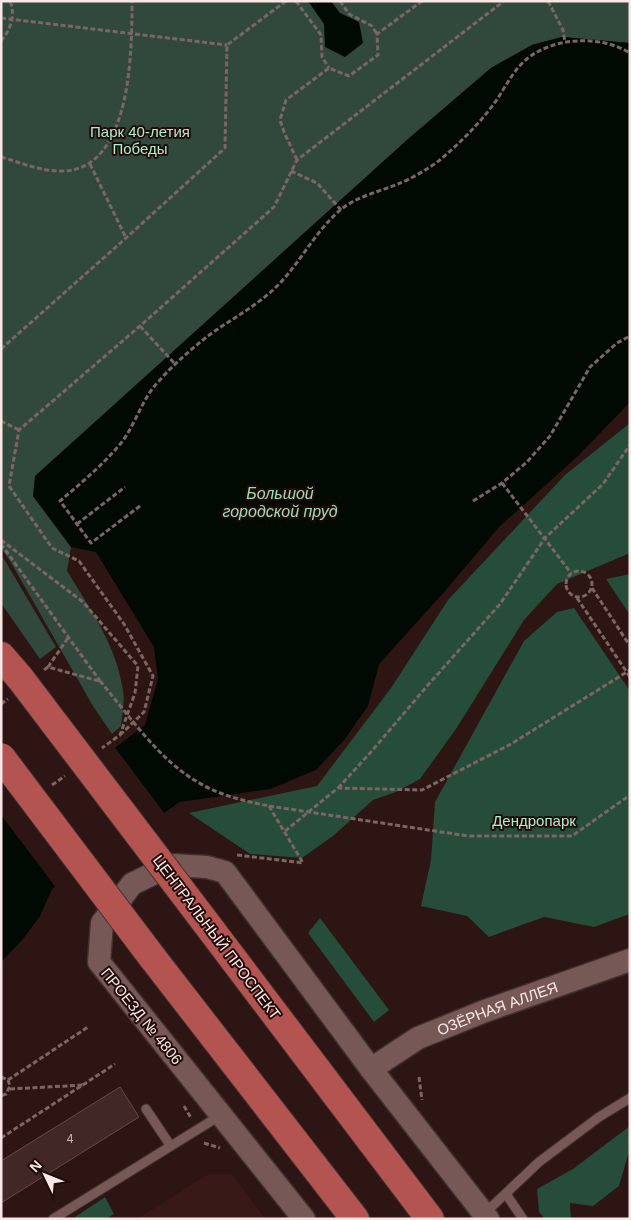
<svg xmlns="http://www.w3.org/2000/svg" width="631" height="1220" font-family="Helvetica,sans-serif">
	<rect width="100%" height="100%" fill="#2c1513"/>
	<!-- built -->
	<path fill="#381917" d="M207,1175H233L265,1219H137Z"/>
	<!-- green -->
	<path fill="#31493d" d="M1,1H630V43L562,37L532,45L491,68L407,140L36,476L33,496L71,547L67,571C90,609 117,646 123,691C125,702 122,715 121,726L112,734L93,706L10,561L1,548Z
		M1,554L56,647L40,659L1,603Z"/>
	<!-- forest -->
	<path fill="#264c3a" d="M630,423V553L557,584L524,620L456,729L420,779L396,792L373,800L333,836L302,858L250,854L189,813L317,786L391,688L448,600L565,475Z
		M630,574V615L606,579Z
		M574,608L630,691V914L594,927L544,917L489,937L467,916L421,906L431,860L435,802L524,641L557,612Z
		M320,918L389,1010L374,1022L308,933Z
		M630,1126V1148L619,1186L593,1206L570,1203L571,1219H545L539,1212L537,1189L573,1169Z
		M105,1197L114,1214L106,1219H72Z"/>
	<!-- water -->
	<path fill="#000902" d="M308,1H331L340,13L359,22L363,43L345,57L325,47L324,24Z
		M562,37L630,43V402L578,456L499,527L445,591L379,664L368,706L345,739L316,770L270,789L180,802L52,889L40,916L23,939L1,962V810L35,809L145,725L158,679L154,647L96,552L71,547L33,496L35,476L407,140L491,68L532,45Z"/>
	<!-- pier -->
	<path fill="#2c1513" d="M114,746L165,814L57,889L1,815V807H34Z"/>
	<!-- building -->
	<path fill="#412826" stroke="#654946" d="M120,1087L139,1117L1,1203V1161Z"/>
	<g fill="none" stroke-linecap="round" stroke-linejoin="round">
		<!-- service casing -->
		<g stroke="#41302f" stroke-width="11">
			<path id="service" d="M146,1109L170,1145
				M506,1194L523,1219
				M484,1214L539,1162L599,1117L630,1098
				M53,1219L221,1115"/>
		</g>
		<!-- tertiary casing -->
		<g stroke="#41302f" stroke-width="25">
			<g id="tertiary">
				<path id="s1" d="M371,1069L418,1038L485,1011L630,960"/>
				<path d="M304,1219L99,962L102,923L132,884L171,865L207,867L225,872L371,1069L488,1219"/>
			</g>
		</g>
		<!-- primary casing -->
		<g stroke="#41302f" stroke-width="30">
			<path id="primary" d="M1,656L20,678
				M203,919L430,1219
				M152,957L355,1219"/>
		</g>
		<!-- path -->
		<path stroke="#7b6664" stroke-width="3" stroke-dasharray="5 2.5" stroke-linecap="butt" d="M296,1L321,35L322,57L329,68
			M340,1L349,14L372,26L377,34
			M548,1L563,30L565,42
			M1,18L227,45
			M1,41C10,30 16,16 10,1
			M1,157C22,163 42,172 64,171C132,168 132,49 132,1
			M297,160L284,132L280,120L286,100L329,68L349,76L378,55L377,34L422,1
			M90,164L126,238
			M291,171L317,183L341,210
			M140,326L175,364
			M1,349L126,238L225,148L227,45L286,1
			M1,421L19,430
			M502,483L571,573
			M473,501L502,483L527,462L550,436L590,367L617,343L630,336
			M140,506L91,543L60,501C81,483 103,465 121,443C136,424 142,398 159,381C172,366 188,352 204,339C226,322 252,309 273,290C298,267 313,234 339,211C355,197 378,192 398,184C411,179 430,168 441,159C462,141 480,123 496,101C506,86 514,69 528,58C555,37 601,35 630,53
			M77,524L125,487
			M1,540L83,602L138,666L135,693L120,735L102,748
			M1,544L100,681
			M566 584a13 13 0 1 1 26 0a13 13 0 1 1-26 0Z
			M592,588L630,646
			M577,598L630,677
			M48,667L68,638
			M44,670L48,667L99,681
			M1,704L8,699
			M120,735L144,712L153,676L124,624L79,561L52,548L9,486L19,430L140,326L274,207L297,160L504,1
			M52,785L65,776
			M338,788L371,752L428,685L500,604L545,538L603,484L630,445
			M269,806L468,836H572L630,795
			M269,806L303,863
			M285,831L338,788L422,790L511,744L630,670
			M237,855L304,863
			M1,1077L8,1080L10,1086L6,1094L1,1096
			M419,1077L422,1100
			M8,1080L88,1027
			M10,1089L84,1085
			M184,1106L191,1118
			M1,1138L115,1064
			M204,1143L220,1148"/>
		<!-- service -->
		<use href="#service" stroke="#765956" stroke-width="9"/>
		<!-- tertiary -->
		<use href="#tertiary" stroke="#765956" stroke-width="22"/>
		<!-- primary -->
		<use href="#primary" stroke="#b45451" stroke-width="28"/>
		<!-- primary-bridge casing -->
		<g stroke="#41302f" stroke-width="30" stroke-linecap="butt">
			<path id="primary-bridge" d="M20,678L203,919
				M1,757L152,957"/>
		</g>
		<!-- path-bridge -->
		<path stroke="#7b6664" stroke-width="3" stroke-dasharray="5 2.5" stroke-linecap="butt" d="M100,681C129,715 157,758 196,781C218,795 244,801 269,806"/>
		<!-- primary-bridge -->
		<use href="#primary-bridge" stroke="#b45451" stroke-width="28"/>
	</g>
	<g text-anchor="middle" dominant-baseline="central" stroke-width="4" stroke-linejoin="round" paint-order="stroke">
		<!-- number labels -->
		<g font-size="12" fill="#cab7b5">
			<text x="70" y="1139">4</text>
		</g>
		<!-- park labels -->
		<g font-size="15" fill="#aec" stroke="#220c0a">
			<text x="140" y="131">Парк 40-летия<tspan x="140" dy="17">Победы</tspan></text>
			<text x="534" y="820">Дендропарк</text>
		</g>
		<!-- street labels -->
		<g font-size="15" fill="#f8e7e5" stroke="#220c0a">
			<text transform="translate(217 937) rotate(53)">ЦЕНТРАЛЬНЫЙ ПРОСПЕКТ</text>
			<text stroke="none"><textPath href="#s1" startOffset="141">ОЗЁРНАЯ АЛЛЕЯ</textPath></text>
			<text transform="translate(142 1016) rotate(51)">ПРОЕЗД № 4806</text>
		</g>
		<!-- water labels -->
		<g font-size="16" font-style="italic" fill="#9db" stroke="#220c0a">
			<text x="280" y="493">Большой<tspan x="280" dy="18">городской пруд</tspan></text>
		</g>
	</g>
	<!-- border -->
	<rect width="631" height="1220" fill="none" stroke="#f8e7e5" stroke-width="5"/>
	<!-- north arrow -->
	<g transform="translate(45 1175) rotate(313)" stroke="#220c0a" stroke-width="4" paint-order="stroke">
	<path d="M0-4L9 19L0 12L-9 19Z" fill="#f8e7e5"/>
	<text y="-8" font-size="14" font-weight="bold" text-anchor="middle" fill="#f8e7e5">N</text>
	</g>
</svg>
